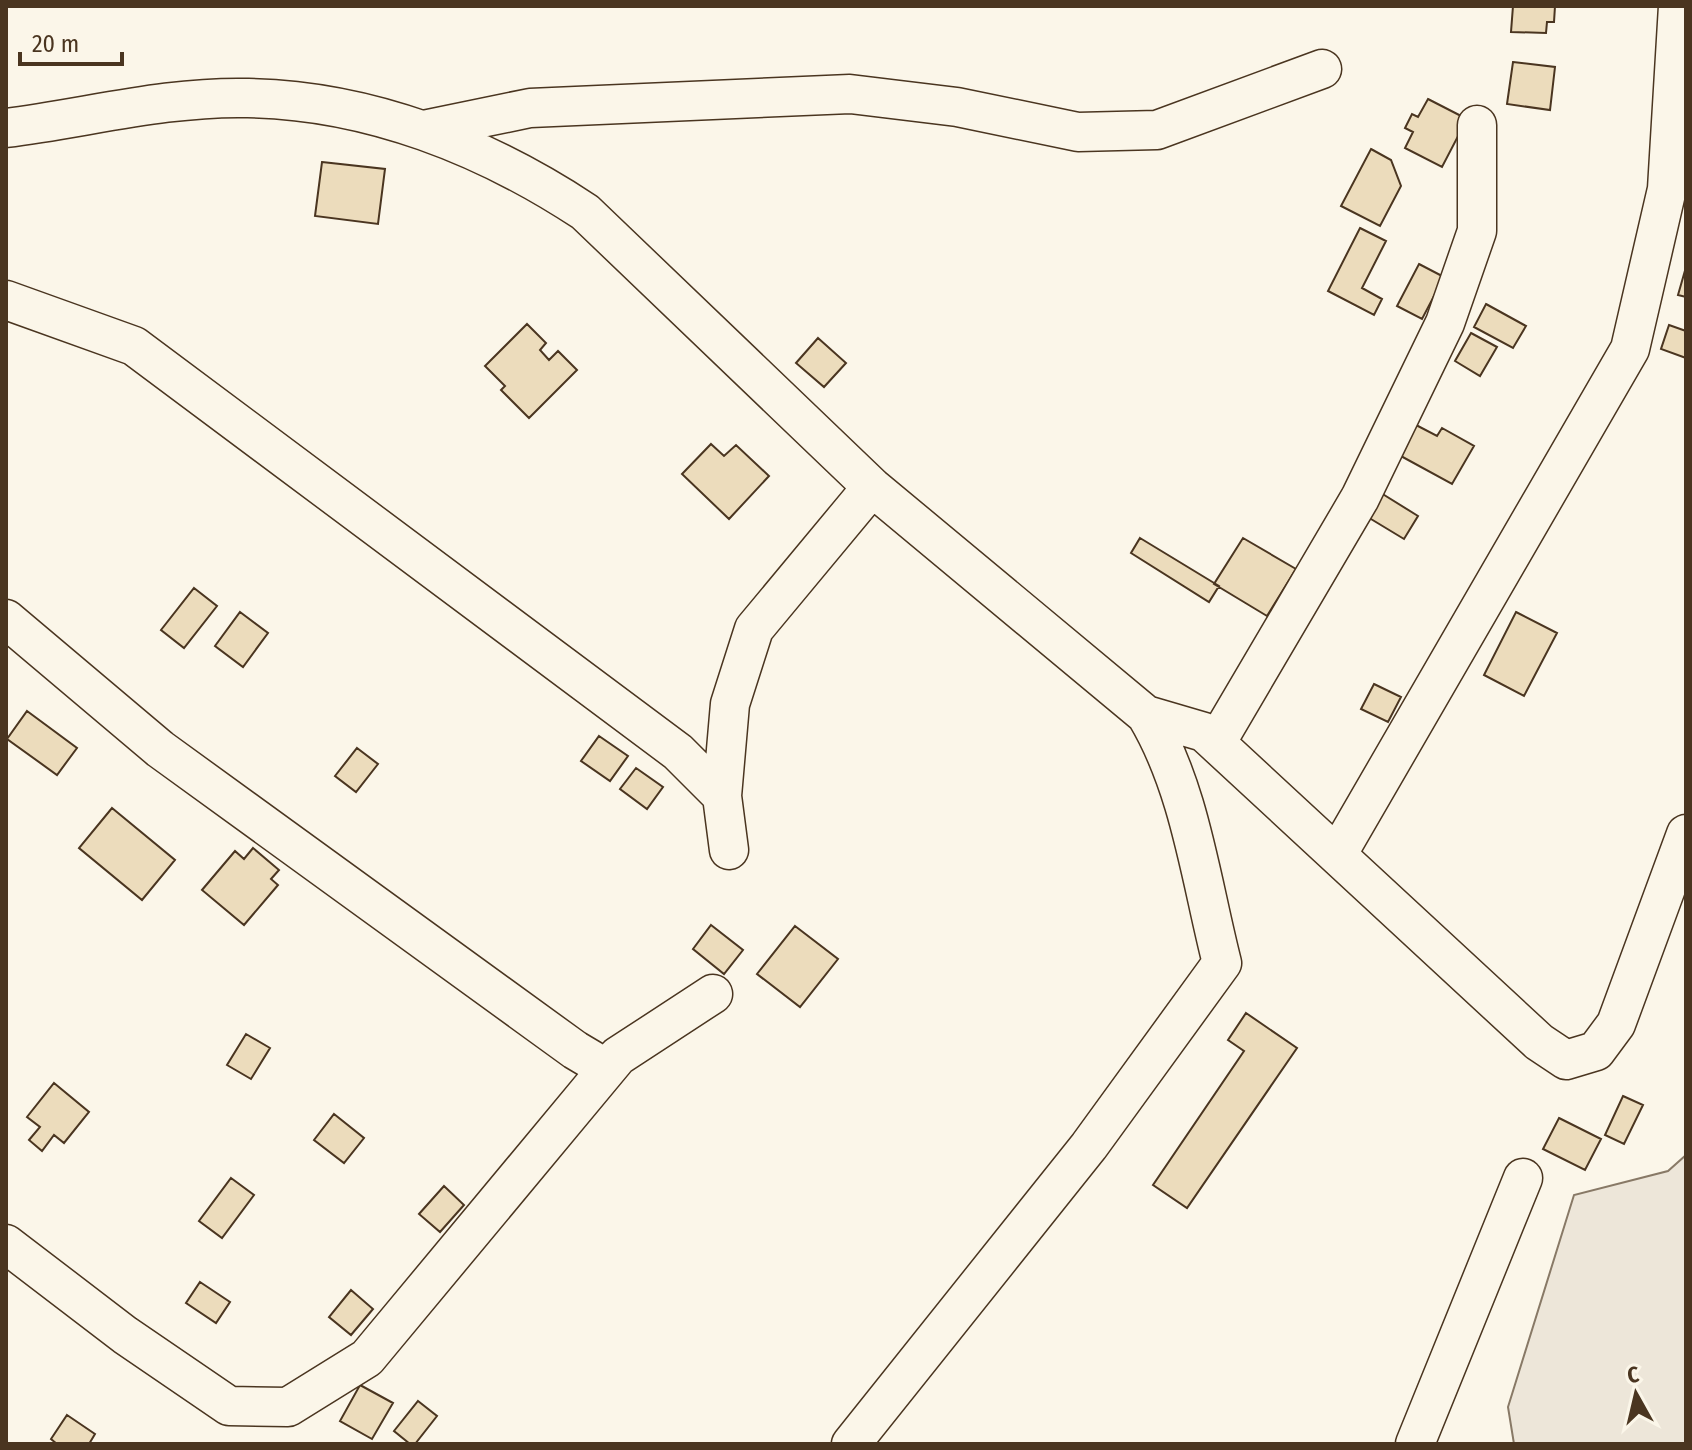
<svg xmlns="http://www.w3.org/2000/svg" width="1692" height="1450" font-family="'Fira Sans Condensed',sans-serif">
	<rect width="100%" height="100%" fill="#fbf6e9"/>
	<!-- green -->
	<path fill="#ede6d9" stroke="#887966" stroke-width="2" d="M1686,1155V1444H1514L1508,1407L1574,1195L1668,1171Z"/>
	<!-- building -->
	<path fill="#ecdcbc" stroke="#4a3520" stroke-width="2" d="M1513,6H1555L1554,22H1547L1546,33L1511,32Z
		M1513,62L1555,67L1550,110L1507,104Z
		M1428,99L1467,119L1442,167L1405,148L1413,132L1405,128L1412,114L1418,117Z
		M1371,149L1391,160L1401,186L1380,226L1341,206Z
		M322,162L385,169L378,224L315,216Z
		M1360,228L1386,241L1362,288L1382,299L1374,315L1328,291Z
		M1419,264L1444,277L1422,319L1397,306Z
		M1686,267V297L1678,295Z
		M1486,304L1526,326L1513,348L1474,327Z
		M527,324L546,343L540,350L549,360L558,351L577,370L529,418L501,390L505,386L485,366Z
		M1669,325L1686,331V358L1661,349Z
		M1471,333L1497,347L1480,376L1455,361Z
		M818,338L846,363L824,387L796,363Z
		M1416,425L1437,436L1442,428L1474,446L1452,484L1399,455Z
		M711,444L724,456L736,445L769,476L729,519L682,474Z
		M1381,493L1418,516L1404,539L1366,516Z
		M1140,538L1219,586L1209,602L1131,553Z
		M1243,538L1296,569L1267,616L1214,584Z
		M194,588L217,606L184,648L161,630Z
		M240,612L268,633L243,667L215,646Z
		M1516,612L1557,633L1524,696L1484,675Z
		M1374,684L1401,697L1388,722L1361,709Z
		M27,711L77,748L57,775L7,739Z
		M599,736L628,756L610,781L581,761Z
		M357,748L378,764L356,792L335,776Z
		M636,768L663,787L647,809L620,789Z
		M112,808L175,860L142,900L79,848Z
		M253,848L279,870L271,879L278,885L244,925L202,890L235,851L244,859Z
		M711,925L743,950L724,974L693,949Z
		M795,926L838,959L800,1007L757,974Z
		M1246,1013L1297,1048L1187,1208L1153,1185L1244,1051L1228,1040Z
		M246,1034L270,1048L251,1079L227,1065Z
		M54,1083L89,1112L64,1143L54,1135L42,1151L29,1140L40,1127L27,1117Z
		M1623,1096L1643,1105L1624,1144L1605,1135Z
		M334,1114L364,1138L344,1163L314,1140Z
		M1559,1118L1601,1139L1585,1170L1543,1149Z
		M231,1178L254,1195L222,1238L199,1221Z
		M444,1186L464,1205L440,1232L419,1214Z
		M200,1282L230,1302L216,1323L186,1303Z
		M351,1290L373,1309L351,1335L329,1317Z
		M360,1385L393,1403L372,1439L340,1421Z
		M418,1401L437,1416L415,1444H410L394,1431Z
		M67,1415L95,1434L89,1444H57L51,1439Z"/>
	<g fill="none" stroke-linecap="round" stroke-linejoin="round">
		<!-- minor casing -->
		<g stroke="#4a3520" stroke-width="41">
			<path id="minor" d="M6,128C86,118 167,96 248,98C369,100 485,146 585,212L872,487L1146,715C1190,788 1201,881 1222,963L1089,1146L851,1444
				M423,130L530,108L850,94L957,107L1078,132L1157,130L1322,69
				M6,300L134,346L678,752L722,796L729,850
				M6,619L160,749L575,1050L607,1069
				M1146,715L1204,732L1539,1042L1566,1060L1596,1051L1616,1024L1686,834
				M1216,743L1360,498L1445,323L1477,231V125
				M722,796L730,704L754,629L872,487
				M1337,855L1630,349L1667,189L1678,6
				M6,1244L125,1335L229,1406L288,1407L367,1358L618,1056L713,994
				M1415,1444L1523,1178"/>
		</g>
		<!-- minor -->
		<use href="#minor" stroke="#fbf6e9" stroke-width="38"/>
	</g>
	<!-- border -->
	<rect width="1692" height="1450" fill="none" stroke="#4a3520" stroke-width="16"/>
	<!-- north arrow -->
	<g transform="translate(1636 1394) rotate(352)" stroke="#fbf6e9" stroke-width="6" paint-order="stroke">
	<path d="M0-6L14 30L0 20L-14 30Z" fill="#4a3520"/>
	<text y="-12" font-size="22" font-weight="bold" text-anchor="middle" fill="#4a3520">С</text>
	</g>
	<!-- scale -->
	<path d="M20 52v12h102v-12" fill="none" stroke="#4a3520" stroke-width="4"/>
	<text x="32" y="52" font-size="24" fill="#4a3520" stroke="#fbf6e9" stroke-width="6" paint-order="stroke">20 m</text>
</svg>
